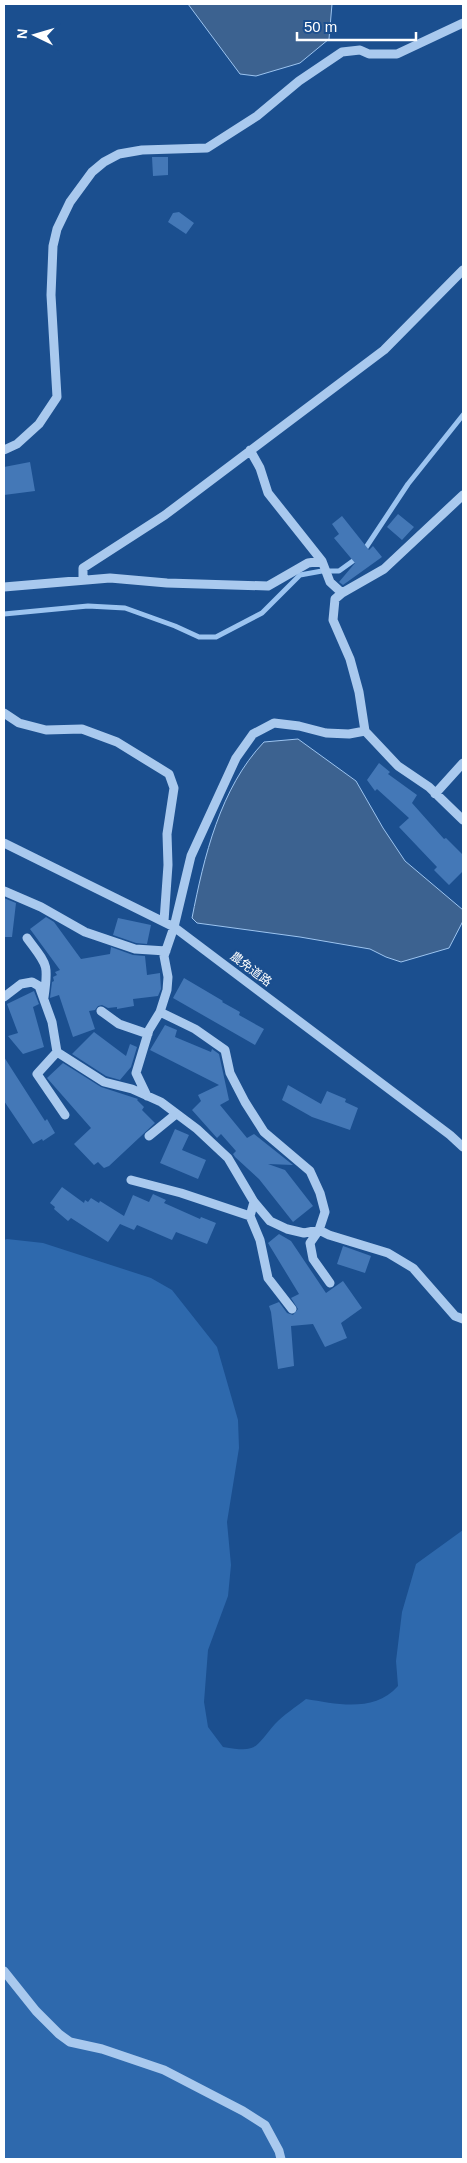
<svg xmlns="http://www.w3.org/2000/svg" width="467" height="2163" font-family="Helvetica,'Noto Sans JP',sans-serif">
	<rect width="100%" height="100%" fill="#1b4f8f"/>
	<!-- green -->
	<path fill="#2e69ad" d="M7,1239L43,1243L151,1278L172,1290L217,1347L238,1420L239,1448L227,1522L231,1565L228,1596L208,1650L204,1702L208,1727L223,1747C258,1753 254,1748 275,1724C283,1715 296,1707 306,1699C337,1704 374,1713 398,1686L396,1661L402,1612L416,1564L463,1530V2159H4V1240Z"/>
	<!-- water -->
	<path fill="#3c6290" stroke="#9cc4f0" d="M188,4H332L329,39L300,63L256,76L240,74Z
		M298,739L356,781L383,828L405,861L463,910V921L449,948L401,962L386,957L370,949L300,937L197,923L192,918C204,857 220,788 264,742Z"/>
	<g fill="none" stroke-linecap="round" stroke-linejoin="round">
		<!-- stream -->
		<path stroke="#9cc4f0" stroke-width="5" d="M363,552L408,484L463,415
			M4,614L88,606L125,608L175,626L199,637H216L262,613L300,575L322,571H339L357,558"/>
	</g>
	<!-- building -->
	<path fill="#4478b7" d="M152,157H168V175L153,176Z
		M179,212L194,223L186,234L168,222L173,213Z
		M30,462L35,491L4,495V467Z
		M398,514L414,527L402,540L387,527Z
		M342,516L369,550L373,546L382,557L343,585L339,582L355,563L334,538L339,534L332,524Z
		M379,763L390,772L388,774L417,795L412,803L444,839L446,838L463,855V871L449,885L434,870L437,867L399,827L409,818L377,789L375,791L367,780Z
		M4,898L16,903L12,937H4Z
		M46,917L54,922L81,959L110,954L111,947L133,955L145,956L147,975L160,973L161,989L158,996L133,999L134,1006L117,1009V1007L108,1008L102,1005L98,1006L95,1010L89,1011L95,1029L73,1037L59,995L50,998L52,982L54,981L53,977L57,975L55,972L60,970L30,929Z
		M118,918L151,925L147,944L136,943L113,935Z
		M184,978L223,1001L222,1002L240,1012L239,1015L264,1029L255,1045L173,998Z
		M34,991L39,1004L33,1007L44,1047L23,1054L8,1036L18,1033L7,1004Z
		M165,1025L177,1030L175,1037L211,1052L212,1049L219,1054L229,1100L220,1105L247,1138L254,1134L293,1165L268,1164L285,1170L313,1206L293,1222L259,1179L235,1157L233,1154L236,1151L221,1134L217,1138L192,1110L201,1101L198,1095L219,1085L150,1050Z
		M94,1032L126,1056L130,1044L137,1047L131,1067L120,1080L106,1076L72,1054Z
		M4,1057L45,1121L47,1119L55,1133L43,1141L42,1139L33,1144L4,1101Z
		M63,1063L101,1087L138,1099L137,1100L144,1107L142,1110L155,1123L109,1166L104,1168L98,1162L94,1165L74,1144L91,1128L47,1078Z
		M288,1085L321,1104L327,1091L346,1099L345,1102L358,1108L350,1130L312,1117L282,1100Z
		M175,1129L189,1135L182,1150L206,1160L198,1179L160,1163Z
		M62,1187L84,1203L85,1200L88,1202L91,1198L99,1203L100,1201L124,1216L133,1195L149,1202L153,1194L166,1200L164,1203L200,1219L201,1217L216,1223L207,1244L176,1232L172,1240L137,1225L134,1230L120,1224L108,1242L71,1218L68,1221L54,1209L55,1207L50,1203Z
		M279,1234L291,1241L326,1293L343,1281L362,1308L341,1323L347,1338L325,1347L313,1324L291,1326L294,1366L278,1369L271,1312L269,1306L279,1302L287,1313L293,1315L298,1309L291,1298L299,1294L268,1243Z
		M343,1246L371,1256L365,1273L337,1264Z"/>
	<g fill="none" stroke-linecap="round" stroke-linejoin="round">
		<!-- minor -->
		<path stroke="#a9c9ee" stroke-width="9" d="M4,450L17,444L39,424L57,397L51,295L53,246L57,229L70,202L92,172L104,162L119,154L142,150L207,148L257,116L299,81L342,52L360,50L369,54H397L463,23
			M250,450L260,468L268,493L322,561
			M83,580V568L165,515L384,350L463,270
			M4,587L110,578L167,583L268,586L308,563L322,561L330,582L342,593
			M4,713L19,723L46,730L82,729L117,742L169,774L174,788L167,834L168,865L164,921
			M365,731L359,692L350,659L333,620L335,599L342,593L384,569L463,495
			M435,794L463,763
			M4,843L174,927L450,1135L463,1147
			M4,891L41,907L85,932L135,949L166,951
			M27,938C47,965 49,963 44,997
			M4,997L21,984L32,982L39,986L52,1022L57,1052L104,1082L132,1089L161,1102L197,1129L228,1158L254,1202L270,1221L287,1229L304,1233L319,1230L329,1235L388,1253L413,1268L455,1316L463,1319
			M101,1011L119,1024L148,1034
			M57,1052L37,1074L65,1115
			M147,1096L136,1073L149,1030L160,1012
			M149,1136L176,1114
			M131,1180L181,1193L250,1216L254,1202
			M250,1216L260,1240L268,1278L292,1309
			M330,1283L313,1259L310,1243L319,1230L325,1212L320,1193L310,1171L264,1132L245,1102L230,1073L225,1050L195,1029L160,1012L167,990L168,977L164,956L174,927L191,856L236,758L253,734L274,723L299,726L326,733L349,734L365,731L398,766L429,787L463,820
			M4,1971L36,2011L59,2034L70,2042L102,2049L164,2070L243,2111L265,2125L279,2151L281,2159"/>
	</g>
	<g text-anchor="middle" dominant-baseline="central" stroke-width="5" stroke-linejoin="round" paint-order="stroke">
		<!-- street labels -->
		<g font-size="12" fill="#fff" stroke="#1b4f8f">
			<text transform="translate(251 969) rotate(37)">農免道路</text>
		</g>
	</g>
	<!-- border -->
	<rect width="467" height="2163" fill="none" stroke="#ffffff" stroke-width="10"/>
	<!-- north arrow -->
	<g transform="translate(35 35) rotate(275)" stroke="#1b4f8f" stroke-width="4" paint-order="stroke">
	<path d="M0-4L9 19L0 12L-9 19Z" fill="#ffffff"/>
	<text y="-8" font-size="14" font-weight="bold" text-anchor="middle" fill="#ffffff">N</text>
	</g>
	<!-- scale -->
	<path d="M297 32v8h119v-8" fill="none" stroke="#ffffff" stroke-width="2.5"/>
	<text x="304" y="32" font-size="15" fill="#ffffff" stroke="#1b4f8f" stroke-width="4" paint-order="stroke">50 m</text>
</svg>
